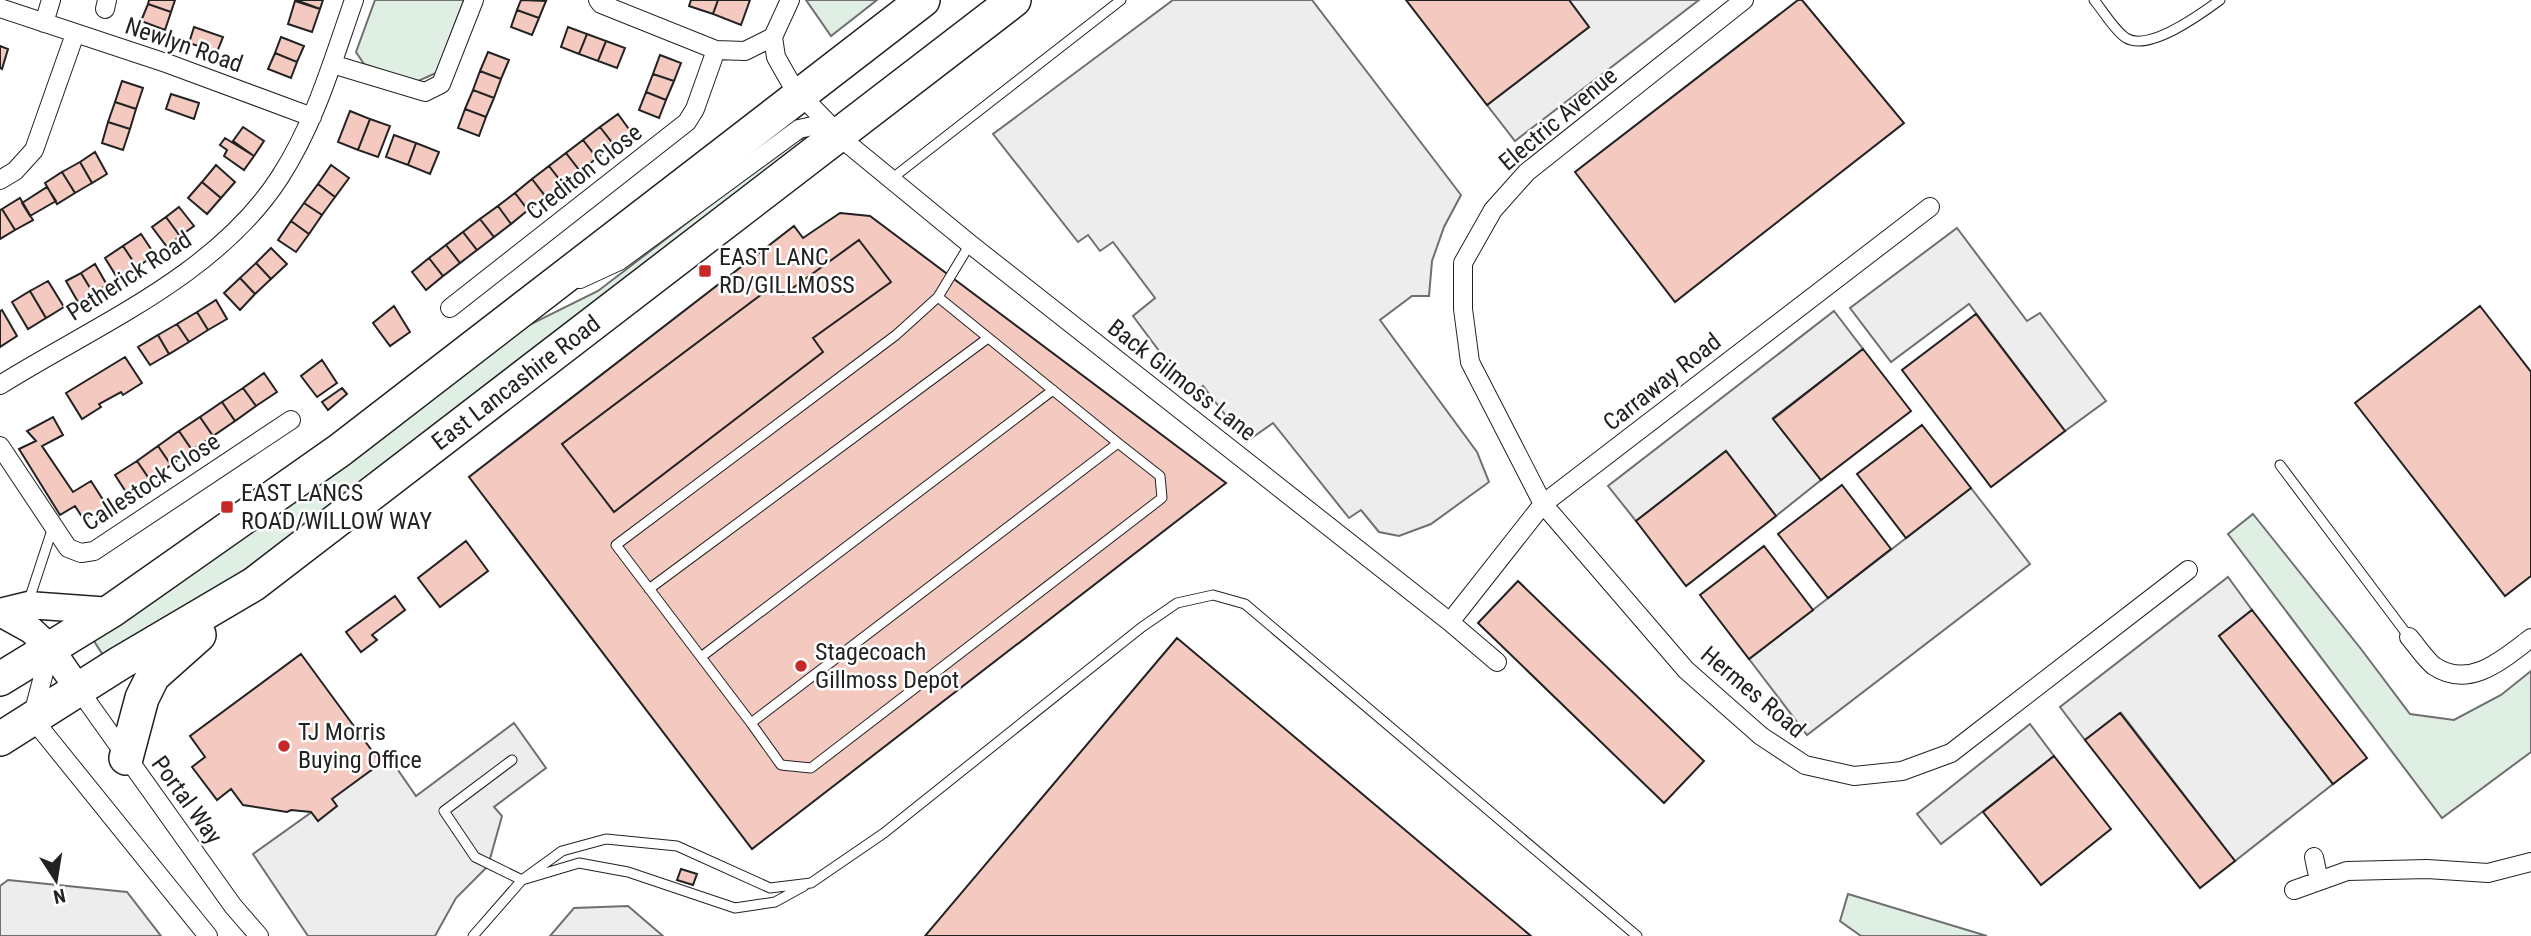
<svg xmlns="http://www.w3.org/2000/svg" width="2531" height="936" font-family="'Roboto Condensed',sans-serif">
	<rect width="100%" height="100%" fill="#fff"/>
	<!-- green -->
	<path fill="#e0efe3" stroke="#6f6f6f" stroke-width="2" d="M375,0H464L436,73L416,82L364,64L356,52Z
		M806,0H877L831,36Z
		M806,138L808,139L288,540L108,663L94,641L315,487L529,325L598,291L794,141Z
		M2253,514L2361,649L2410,714L2454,720L2501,695L2531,671V752L2442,818L2228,534Z
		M1848,894L1987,936H1861L1840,921Z"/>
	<!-- parking -->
	<path fill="#ededed" stroke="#6f6f6f" stroke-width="2" d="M1173,0H1312L1461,195L1444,227L1432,261L1429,296H1412L1380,320L1477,452L1489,482L1431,524L1399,536L1379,532L1361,510L1349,518L1273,423L1246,442L1203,386L1192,395L1133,316L1155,298L1113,242L1100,251L1088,235L1078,242L993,134Z
		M1569,0H1699L1515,141L1487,105L1589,27Z
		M1957,228L2027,321L2040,313L2106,401L2065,431L1969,304L1891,362L1850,308Z
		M1834,311L1863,349L1773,418L1821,480L1776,516L1726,451L1636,521L1608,486Z
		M1971,488L2030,564L1807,735L1749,659Z
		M2228,577L2252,610L2219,636L2333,784L2235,861L2121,713L2085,740L2060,707Z
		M514,723L546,768L494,807L502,816L488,866L456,898L435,936H308L253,854L389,757L416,796Z
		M2030,724L2054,756L1941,844L1917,814Z
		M8,880L127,892L161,936H0V886Z
		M628,906L663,936H550L574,908Z"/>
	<!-- building -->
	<path fill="#f3c9c0" stroke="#222" stroke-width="2" d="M149,0H175L171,12L148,4Z
		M296,0H323L320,9Z
		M521,0L546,1L539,18L517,10Z
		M691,0H718L713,14L689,6Z
		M718,0H750L741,25L713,14Z
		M1406,0H1569L1589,27L1487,105Z
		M1798,0H1802L1904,123L1675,302L1575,172Z
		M295,1L320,9L312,32L288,24Z
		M148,4L171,12L165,30L141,21Z
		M517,10L539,18L532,35L511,27Z
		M194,27L223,37L217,52L189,43Z
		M568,27L587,34L579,54L561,47Z
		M587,34L606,41L598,61L579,54Z
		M281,37L304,46L297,62L275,53Z
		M606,41L625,48L617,68L598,61Z
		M0,46L8,49L2,69L0,68Z
		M488,52L509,60L501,79L480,71Z
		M275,53L297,62L291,78L268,69Z
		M660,55L681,63L674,81L653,74Z
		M480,71L501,79L494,98L473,90Z
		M653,74L674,81L666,100L646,92Z
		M122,81L143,88L136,109L115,102Z
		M473,90L494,98L486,117L465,109Z
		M646,92L666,100L659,118L639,110Z
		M171,94L199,103L194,119L166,109Z
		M115,102L136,109L130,129L108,122Z
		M465,109L486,117L479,136L458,128Z
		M350,111L370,119L358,150L338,142Z
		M618,114L631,132L614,145L600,127Z
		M370,119L390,126L378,157L358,150Z
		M108,122L130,129L123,150L102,143Z
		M243,127L264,141L254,156L233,141Z
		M600,127L614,145L597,158L583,140Z
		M394,135L416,143L408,165L386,157Z
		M225,138L254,156L244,170L224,156L227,150L220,145Z
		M583,140L597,158L580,171L566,153Z
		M416,143L439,152L430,174L408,165Z
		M95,152L107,174L92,183L80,162Z
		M566,153L580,171L563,184L549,166Z
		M80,162L92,183L75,193L62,172Z
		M216,165L235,182L221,198L202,182Z
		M331,165L349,178L335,197L318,184Z
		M549,166L563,184L546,197L532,179Z
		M62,172L75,193L57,204L45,183Z
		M532,179L546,197L528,210L515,193Z
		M202,182L221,198L207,214L188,198Z
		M318,184L335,197L322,215L304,203Z
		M47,187L56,201L30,216L22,203Z
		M515,193L528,210L511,224L498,206Z
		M20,198L33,220L15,230L2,209Z
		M304,203L322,215L309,234L291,221Z
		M498,206L511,224L494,237L480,219Z
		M179,207L194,226L180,236L166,217Z
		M2,209L15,230L0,239V210Z
		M840,213L870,216L1226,483L752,849L469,477L794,226L803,238Z
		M166,217L180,236L167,247L152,227Z
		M480,219L494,237L477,250L463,232Z
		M291,221L309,234L296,252L278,240Z
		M463,232L477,250L460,263L446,245Z
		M141,234L155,255L137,267L123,246Z
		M859,240L891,282L813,338L823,352L614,512L562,444L774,285L783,295Z
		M446,245L460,263L443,276L429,258Z
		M123,246L137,267L118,279L105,258Z
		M271,248L287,264L271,279L256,263Z
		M429,258L443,276L426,290L412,272Z
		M256,263L271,279L255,294L240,278Z
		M95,264L107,285L93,293L81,273Z
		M81,273L93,293L78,302L66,281Z
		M240,278L255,294L240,310L224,293Z
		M48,281L64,307L46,318L30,291Z
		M30,291L46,318L28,329L12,302Z
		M216,300L227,319L208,330L197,312Z
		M394,306L410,332L390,346L373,323Z
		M2480,306L2531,372V576L2505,596L2355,403Z
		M2,310L17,336L0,347V311Z
		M197,312L208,330L189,342L177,324Z
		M1976,314L2065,431L1991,487L1902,370Z
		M177,324L189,342L169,354L158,335Z
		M158,335L169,354L150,365L138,347Z
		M1863,349L1911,411L1821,480L1773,419Z
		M125,357L142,383L123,395L121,392L99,404L101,407L82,419L66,393Z
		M322,360L337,383L317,397L301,376Z
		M264,373L277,392L256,406L243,388Z
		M243,388L256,406L235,421L222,402Z
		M342,388L347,394L328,410L322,402Z
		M222,402L235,421L213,436L200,417Z
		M53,417L63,435L42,446L73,492L91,481L107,506L84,520L75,506L60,515L19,449L36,441L27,431Z
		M200,417L213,436L192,450L179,431Z
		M1922,425L1971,488L1906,538L1857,474Z
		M179,431L192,450L171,465L158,446Z
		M158,446L171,465L150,480L137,461Z
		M1726,451L1776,516L1686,586L1636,521Z
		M137,461L150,480L128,495L115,475Z
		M1842,485L1891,549L1828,598L1778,534Z
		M466,541L488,571L440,607L418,578Z
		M1764,546L1813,610L1749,659L1700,595Z
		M1518,581L1704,761L1664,803L1478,623Z
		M395,596L405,610L372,635L377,640L361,652L346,632Z
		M2252,610L2367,758L2333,784L2219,636Z
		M1177,638L1531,936H925Z
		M301,654L381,763L332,799L337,806L318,821L311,812L291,810L287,812L243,805L231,789L217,800L192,767L205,757L190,736Z
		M2120,713L2235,861L2200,888L2085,740Z
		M2054,756L2111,829L2041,885L1983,812Z
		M681,869L697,874L693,885L677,880Z"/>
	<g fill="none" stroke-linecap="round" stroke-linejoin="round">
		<!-- lane casing -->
		<g stroke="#222" stroke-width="11">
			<path id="lane" d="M2094,0C2104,12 2114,30 2126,38C2149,52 2201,14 2220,0
				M890,180L1121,0
				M938,297L1118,443L751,723L616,545L896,335L938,297L970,244
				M2280,465L2409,637
				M649,589L988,338
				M28,603L53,527
				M701,657L1053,390
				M751,723L781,765L811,768L1162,498L1160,476L1118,443
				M512,760L444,811L475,857L522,880L579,863L628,872L735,908L775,902L804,886
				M473,936L522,880L562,851L606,839L677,846L770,888L811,883L884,833L1142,627L1177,603L1213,595L1245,604L1637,936"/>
		</g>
		<!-- street casing -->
		<g stroke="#222" stroke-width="20">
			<path id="street" d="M598,0L601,4L716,50L745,51L773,37
				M790,0L773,37L776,57L793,87L847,143L970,244L1450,622L1497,662
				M1744,0L1527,172L1493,210L1463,263V309L1470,362L1543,504L1686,670L1761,736L1805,765L1854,776L1902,771L1951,753L2188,570
				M0,8L169,64L312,117
				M105,9L107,0
				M44,23L51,0
				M332,64L425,92L441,84L474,0
				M0,180L15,171L34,150L75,34
				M580,279L619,261L799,129L817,125L836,132
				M450,308L687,122L695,109L716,50
				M0,385C96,325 217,275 280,177C315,123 333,60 354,0
				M0,446L68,548L81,553L94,551L291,420
				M1450,622L1543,504L1930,207
				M2409,637C2417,646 2425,659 2434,666C2470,690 2503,659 2531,638
				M50,650L32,718L208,936
				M79,690L233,906L259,936
				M2314,857L2319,881
				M2294,890L2347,871L2427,869L2488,873L2531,862"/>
		</g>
		<!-- secondary casing -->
		<g stroke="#222" stroke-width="29">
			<path id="secondary" d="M0,612L28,605L111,611
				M0,613L31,630L50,648L79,690"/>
		</g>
		<!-- highway casing -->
		<g stroke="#222" stroke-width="36">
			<g id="highway">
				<path d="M0,679L111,611L340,450L923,0"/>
				<path id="s1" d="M0,739L120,663L254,584L1014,0"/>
				<path d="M126,758L142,698L153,676L199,635"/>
			</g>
		</g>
		<!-- lane -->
		<use href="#lane" stroke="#fff" stroke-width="9"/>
		<!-- street -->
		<use href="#street" stroke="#fff" stroke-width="18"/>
		<!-- secondary -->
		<use href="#secondary" stroke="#fff" stroke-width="26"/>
		<!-- highway -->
		<use href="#highway" stroke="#fff" stroke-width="33"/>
	</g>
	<!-- markers -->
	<g fill="#c62828" stroke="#fff" stroke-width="2.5">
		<rect x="698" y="264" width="14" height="14" rx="3.5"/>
		<rect x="220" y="500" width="14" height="14" rx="3.5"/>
		<circle cx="801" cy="666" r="7"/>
		<circle cx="284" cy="746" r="7"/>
	</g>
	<g text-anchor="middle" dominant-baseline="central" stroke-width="5" stroke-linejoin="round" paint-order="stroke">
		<!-- street labels -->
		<g font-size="24" fill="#222" stroke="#fff">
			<text transform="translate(184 45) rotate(19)">Newlyn Road</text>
			<text transform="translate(1558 119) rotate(-40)">Electric Avenue</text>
			<text transform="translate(584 172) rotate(-38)">Crediton Close</text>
			<text transform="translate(129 276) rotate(-33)">Petherick Road</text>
			<text transform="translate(1182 380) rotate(38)">Back Gilmoss Lane</text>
			<text stroke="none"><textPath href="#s1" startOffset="628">East Lancashire Road</textPath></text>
			<text transform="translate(1662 382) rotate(-38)">Carraway Road</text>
			<text transform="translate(151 482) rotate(-33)">Callestock Close</text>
			<text transform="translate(1753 692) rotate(40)">Hermes Road</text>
			<text transform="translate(187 800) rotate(54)">Portal Way</text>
		</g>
		<!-- poi labels -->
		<g font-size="24" fill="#222" stroke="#fff" text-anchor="start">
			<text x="719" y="257">EAST LANC<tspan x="719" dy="28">RD/GILLMOSS</tspan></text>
			<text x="241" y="493">EAST LANCS<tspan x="241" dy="28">ROAD/WILLOW WAY</tspan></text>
			<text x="815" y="652">Stagecoach<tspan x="815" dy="28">Gillmoss Depot</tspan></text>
			<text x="298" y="732">TJ Morris<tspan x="298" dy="28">Buying Office</tspan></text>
		</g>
	</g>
	<!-- north arrow -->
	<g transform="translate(56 880) rotate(168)" stroke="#ffffff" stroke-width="5" paint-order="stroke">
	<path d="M0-5L12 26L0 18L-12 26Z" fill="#222222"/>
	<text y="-10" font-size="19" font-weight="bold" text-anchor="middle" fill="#222222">N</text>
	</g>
</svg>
